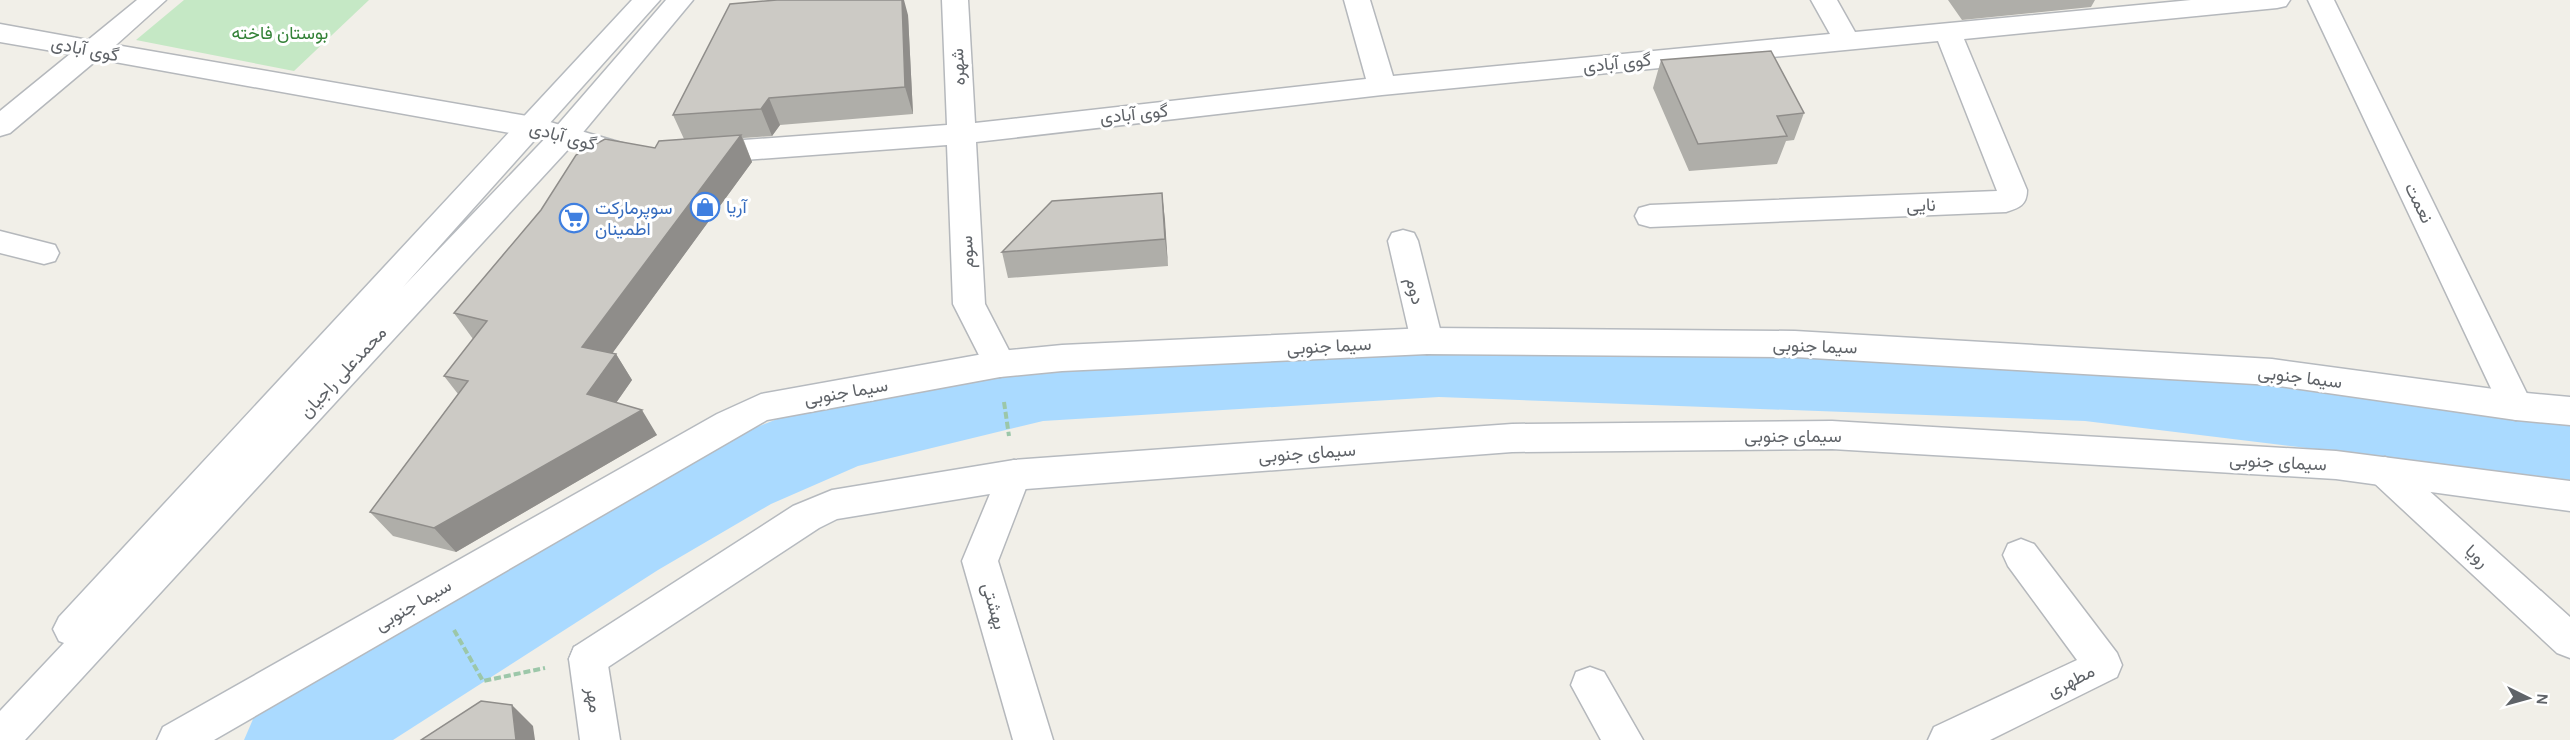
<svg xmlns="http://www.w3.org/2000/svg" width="2570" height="740" font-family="Karla,Vazirmatn,sans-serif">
	<rect width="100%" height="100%" fill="#f1efe8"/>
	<!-- green -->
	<path fill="#c5e8c5" d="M184,0H369L294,71L136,40Z"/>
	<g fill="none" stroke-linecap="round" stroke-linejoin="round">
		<!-- river -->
		<path fill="#aadaff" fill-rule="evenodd" d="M1439,327L2085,349L2570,404V480L2085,421L1439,397L1043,421L858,466L771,504L658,570L393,740H244L260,703L588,510L703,448L841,394L1043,349Z"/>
		<!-- street casing -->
		<g stroke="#b5b8bc" stroke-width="3">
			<path id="street" d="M137,0H166L116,45L533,117L649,151L654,158L649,165L639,168L532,137L98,59L10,133L0,136V111L70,54L0,42V24L88,40Z
				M942,0H968L975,123L1366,79L1344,0H1370L1393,76L1830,34L1811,0H1837L1855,32L2191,0H2290L2286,6L2277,8L1964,39L2027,190C2027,205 2019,208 2006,212L1650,227L1639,224L1635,216L1639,208L1650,205L1997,191L1938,41L1382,95L976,142L985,304L1016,364L1012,373L1000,377L988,373L953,304L947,145L703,163L693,160L689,153L693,146L703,143L947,125Z
				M2308,0H2334L2533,406L2528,416L2516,420L2504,416Z
				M1403,230L1414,233L1418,241L1443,341L1438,350L1427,354L1416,350L1411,341L1388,241L1392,233Z
				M0,231L55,245L59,253L55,261L44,264L0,253Z
				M2385,457L2397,462L2570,617V658L2557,653L2373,482L2368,472L2373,462Z
				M1014,460L1026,465L1031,475L998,561L1053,740H1013L962,561L1002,465Z
				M2021,539L2034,544L2117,653L2122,665L2117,677L1990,740H1928L1934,727L2077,660L2008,566L2003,555L2008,544Z
				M588,641L602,647L607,659L620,740H580L569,659L574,647Z
				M1590,667L1604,672L1643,740H1601L1571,685L1576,672Z"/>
		</g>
		<!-- secondary casing -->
		<g stroke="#b6babf" stroke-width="3">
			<path id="secondary" d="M632,0H660L403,287L555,128L666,0H693L575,142L25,740H0V711L64,643L59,641L53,629L59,617Z
				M1427,328L1795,331L2272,359L2516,392L2570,397V425L2516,420L2272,385L1795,357L1427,354L1062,371L1000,377L767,420L214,740H157L163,727L717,414L761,394L1000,351L1062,345Z
				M1832,421L2336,451L2570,481V511L2336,479L1832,449L1512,452L1014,490L837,519L819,528L602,671L588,677L574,671L569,659L574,647L793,506L832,490L1014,460L1512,424Z"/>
		</g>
		<!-- path -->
		<path stroke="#9cc7a9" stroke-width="4" stroke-dasharray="7 3" stroke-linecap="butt" d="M1004,402L1009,436
			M454,630L483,681L545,668"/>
		<!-- street -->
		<use href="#street" fill="#fff" fill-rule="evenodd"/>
		<!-- secondary -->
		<use href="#secondary" fill="#fff" fill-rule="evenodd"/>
	</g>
	<!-- wall -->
	<path fill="#afaea9" d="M1948,0H2095L2091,7L1962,20Z
		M908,15L913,114L780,125L772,136L743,138L752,162L612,353L616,354L632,380L616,403L657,435L456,552L393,536L370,512L458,394L444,376L473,339L454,313L655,148L684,139L673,115Z
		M1661,60L1804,113L1794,140L1786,141L1777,164L1689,171L1653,88Z
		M1162,193L1168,266L1008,278L1002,252Z"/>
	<!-- shaded-wall -->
	<path fill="#8f8d8a" d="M902,0H904L908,15L913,114L905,87Z
		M769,98L780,125L772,136L761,109Z
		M741,135L752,162L598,373L582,347Z
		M1162,193L1165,220L1168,266L1165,239Z
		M616,354L632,380L604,420L587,394Z
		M642,410L657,435L456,552L434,528Z
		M512,705L533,726L535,740H516Z"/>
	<!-- building -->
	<path fill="#cccac5" stroke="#8f8d8a" stroke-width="1.5" d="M777,0H902L905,87L769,98L761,109L673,115L730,4Z
		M1771,51L1804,113L1777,116L1787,136L1698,144L1661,60Z
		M741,135L582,347L616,354L587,394L642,410L434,528L370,512L468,381L444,376L487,321L454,313L541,210L576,155L605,139L655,148L659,141Z
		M1162,193L1165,239L1002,252L1052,201Z
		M481,701L512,705L516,740H421Z"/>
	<!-- icons -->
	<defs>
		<g id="shop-ring" transform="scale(1.5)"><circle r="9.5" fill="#fff" stroke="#3f7fe0" stroke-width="1.5"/><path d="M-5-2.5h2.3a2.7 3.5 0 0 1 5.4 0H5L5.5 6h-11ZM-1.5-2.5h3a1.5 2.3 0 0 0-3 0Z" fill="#3f7fe0"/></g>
		<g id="supermarket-ring" transform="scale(1.5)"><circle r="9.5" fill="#fff" stroke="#3f7fe0" stroke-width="1.5"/><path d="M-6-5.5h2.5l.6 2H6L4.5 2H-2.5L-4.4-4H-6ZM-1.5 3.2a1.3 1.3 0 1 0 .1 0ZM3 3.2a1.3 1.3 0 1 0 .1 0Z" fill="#3f7fe0"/></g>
	</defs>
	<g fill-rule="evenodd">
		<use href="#shop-ring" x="705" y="207"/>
		<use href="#supermarket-ring" x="574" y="218"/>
	</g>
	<g text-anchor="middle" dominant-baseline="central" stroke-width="6" stroke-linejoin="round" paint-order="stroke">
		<!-- park labels -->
		<g font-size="18" fill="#348238" stroke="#fff">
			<text x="280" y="33">بوستان فاخته</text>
		</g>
		<!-- street labels -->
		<g font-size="18" fill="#5f6368" stroke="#fff">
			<text transform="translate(85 49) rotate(11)">گوی آبادی</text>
			<text transform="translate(1617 63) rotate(-6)">گوی آبادی</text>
			<text transform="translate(958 67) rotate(-93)">شهره</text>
			<text transform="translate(1134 114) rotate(-6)">گوی آبادی</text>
			<text transform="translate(563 136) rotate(15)">گوی آبادی</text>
			<text transform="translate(2419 203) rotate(64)">نعمت</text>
			<text transform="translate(1921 205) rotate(-2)">نایی</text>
			<text transform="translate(967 252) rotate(-93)">سوم</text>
			<text transform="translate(1415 291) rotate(76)">دوم</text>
			<text transform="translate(1329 346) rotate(-3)">سیما جنوبی</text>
			<text transform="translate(1815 346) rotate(2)">سیما جنوبی</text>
			<text transform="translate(343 372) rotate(-47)">محمدعلی راجیان</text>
			<text transform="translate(2300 377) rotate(7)">سیما جنوبی</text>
			<text transform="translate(846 392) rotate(-10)">سیما جنوبی</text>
			<text x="1793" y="436">سیمای جنوبی</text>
			<text transform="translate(1307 453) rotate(-4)">سیمای جنوبی</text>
			<text transform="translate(2278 462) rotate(3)">سیمای جنوبی</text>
			<text transform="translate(2477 556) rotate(42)">رویا</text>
			<text transform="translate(413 605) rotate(-30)">سیما جنوبی</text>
			<text transform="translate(994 606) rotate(74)">بهشتی</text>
			<text transform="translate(2071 681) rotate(-27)">مطهری</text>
			<text transform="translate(594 700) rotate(81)">مهر</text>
		</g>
		<!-- shop labels -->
		<g font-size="18" fill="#366cbe" stroke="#fff" text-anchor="start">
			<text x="726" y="207">آریا</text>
			<text x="595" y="208">سوپرمارکت<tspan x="595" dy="21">اطمینان</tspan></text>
		</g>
	</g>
	<!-- north arrow -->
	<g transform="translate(2528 698) rotate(95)" stroke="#ffffff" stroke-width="4.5" paint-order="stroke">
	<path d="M0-4.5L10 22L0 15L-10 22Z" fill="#5f6368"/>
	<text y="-9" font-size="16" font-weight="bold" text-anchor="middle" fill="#5f6368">N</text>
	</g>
</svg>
